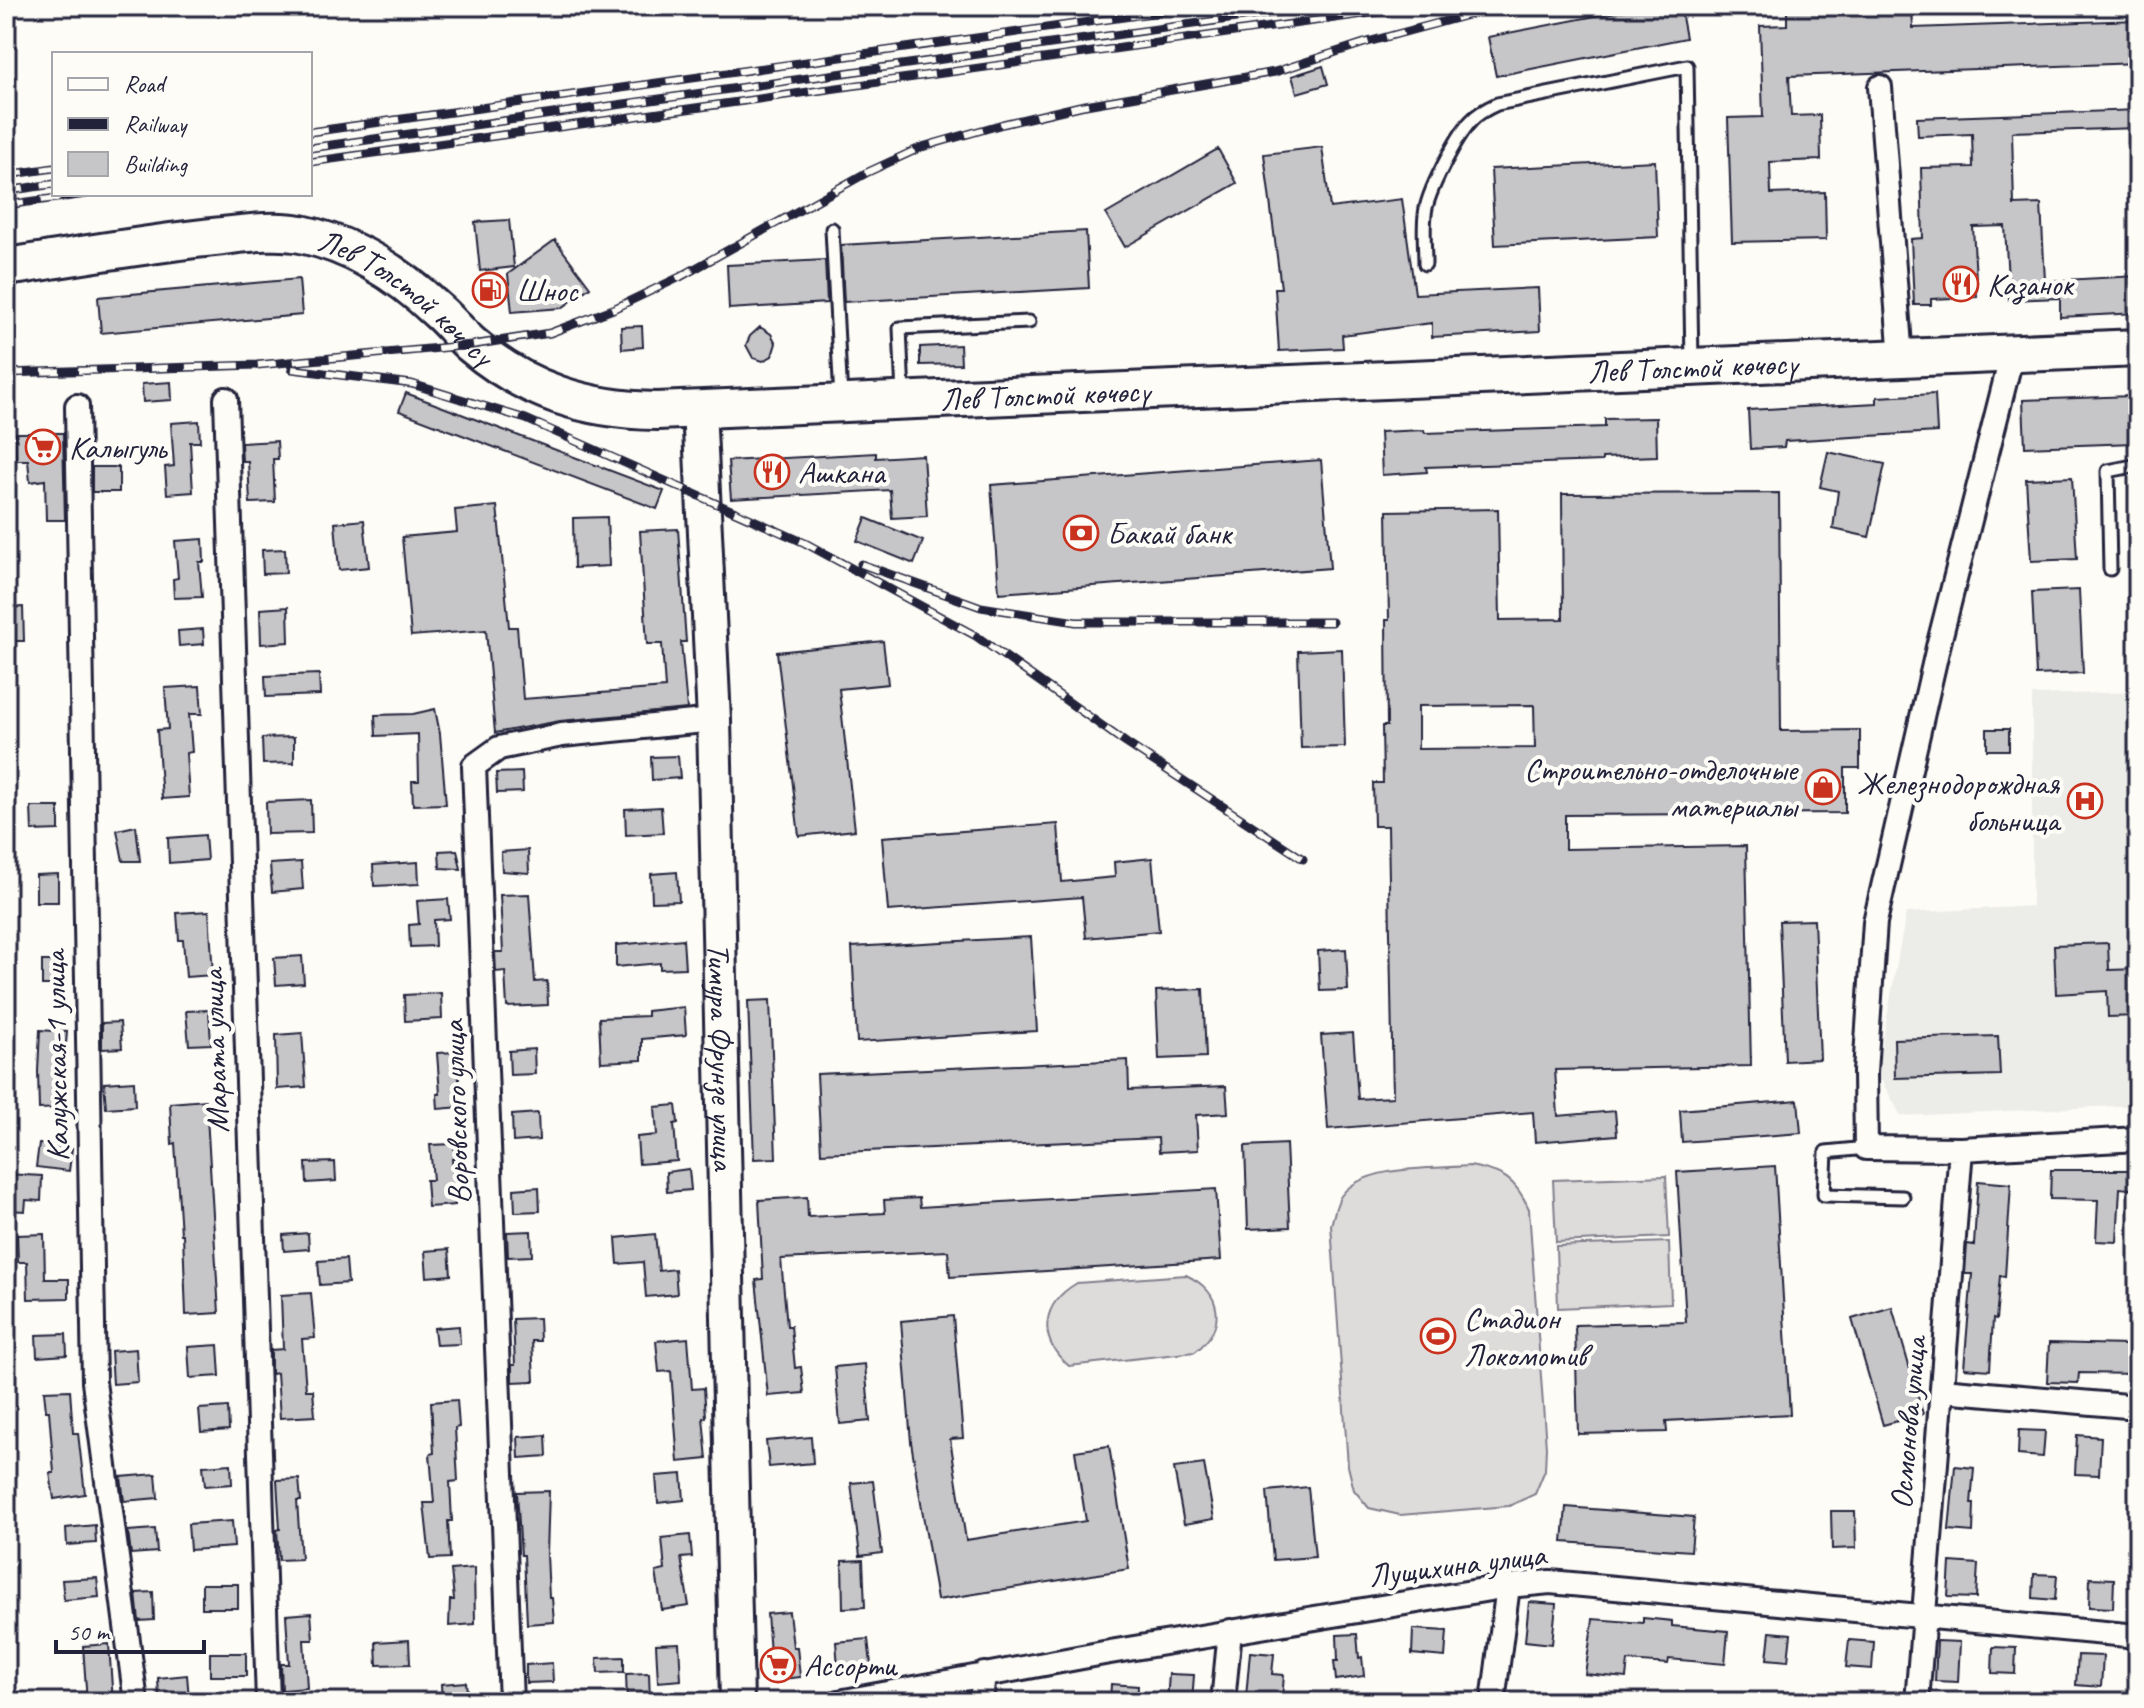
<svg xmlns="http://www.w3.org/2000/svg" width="2144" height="1708" font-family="Caveat,sans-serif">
	<rect width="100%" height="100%" fill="#fdfcf7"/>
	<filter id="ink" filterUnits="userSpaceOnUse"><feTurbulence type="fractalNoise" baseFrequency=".0125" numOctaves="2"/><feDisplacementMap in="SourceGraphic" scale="16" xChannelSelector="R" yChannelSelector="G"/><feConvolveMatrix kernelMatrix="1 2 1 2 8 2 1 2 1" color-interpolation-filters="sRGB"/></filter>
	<g filter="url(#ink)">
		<!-- built -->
		<path fill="#ecece9" d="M2138,692V1105L1901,1116L1877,1072L1906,913L2032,906V695Z"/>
		<!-- pitch -->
		<path fill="#dddcdb" stroke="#807f8b" stroke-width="2" d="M1470,1166C1503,1172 1515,1178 1529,1209L1546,1447L1545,1470L1535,1494L1509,1506L1400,1515L1369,1508L1354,1490L1348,1466L1331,1225C1334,1216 1336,1203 1341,1196C1363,1164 1435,1169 1470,1166Z
			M1666,1176L1669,1237L1556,1242L1553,1180Z
			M1669,1242L1671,1303L1558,1308L1556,1246Z
			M1186,1275C1223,1292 1227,1327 1195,1352L1069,1366C1037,1339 1041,1304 1077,1283Z"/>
		<!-- building -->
		<path fill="#c6c6c8" stroke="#22223b" stroke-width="2" fill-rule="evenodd" d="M1646,6H1680L1686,38L1496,76L1488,37Z
			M1787,6H1912L1913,28L2138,20V63L1789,76L1791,116L1820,115L1821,160L1770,162L1771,194L1825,192L1826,240L1732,242L1728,118L1763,117L1760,26L1787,25Z
			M1323,66L1328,84L1297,93L1292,76Z
			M2138,110V128L2012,132L2014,205L2041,204L2045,281L2138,276V313L2060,317V298L2009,300L2005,226L1973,227L1977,297L1931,299V305H1914L1911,239L1923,238L1921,168L1973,167L1972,134L1918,136L1917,118Z
			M1322,147L1330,208L1402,199L1415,294L1538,288L1540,331L1432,337V323L1342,335L1343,348L1279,351L1275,288H1281L1264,154Z
			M1218,149L1237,183L1125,247L1106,214Z
			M1655,161L1658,237L1495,245L1491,169Z
			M509,220L514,267L480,271L475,222Z
			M1086,231L1089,288L844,302L841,245Z
			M555,240L590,287L562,308L512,312L508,274Z
			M825,260L827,303L729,309L727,265Z
			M299,279L302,315L101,333L98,297Z
			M642,326L643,347L622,349L621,327Z
			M760,327L771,334L776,343L772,356L763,361L753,358L746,345L750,336Z
			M960,345L961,364L920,365V347Z
			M171,382L172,400L143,402L142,384Z
			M406,393L664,491L657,509L399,411Z
			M1935,394L1937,432L1785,441L1784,447L1750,449L1748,410L1877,403V397Z
			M2132,396L2134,443L2025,447L2023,400Z
			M1656,418L1657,456L1602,458V461L1426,467L1427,472L1382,475L1380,432L1424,430L1425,433L1605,427V419Z
			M199,421L200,442H190L193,492L167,494L165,467L174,466L171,423Z
			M15,433H63L65,520H46L45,480L30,482L28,460H16Z
			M277,441L278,459H273L275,502L250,503L248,461H242L241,443Z
			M1828,452L1885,464L1869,537L1833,529L1838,491L1820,487Z
			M876,453V458L923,455L927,516L892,518L890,490L731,499L728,461Z
			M1321,460L1330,568L999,593L991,485Z
			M92,467H119V492H92Z
			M2072,477L2077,559L2031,561L2026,479Z
			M1779,493L1781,731L1860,730V768H1845V813L1565,815V849L1746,846L1751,1066L1555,1070L1558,1116L1615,1111L1617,1135L1535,1142L1533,1112L1328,1129L1321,1035L1353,1033L1358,1099L1393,1097L1388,826H1374L1373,783H1383L1382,726H1387L1386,620H1389L1387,511L1498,509L1500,620L1563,619L1562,494ZM1534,705L1535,748L1418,749V706Z
			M497,506L509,627H517L523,699L665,688L662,644H647L640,531L678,529L686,642H681L687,709L560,721L495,733L486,630L411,636L402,537L457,532L455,510Z
			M607,517L609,566L574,568L573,518Z
			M866,518L923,541L914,564L857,541Z
			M364,520L369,567L339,570L335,523Z
			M203,539L204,562H199L202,597L174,598L173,579L178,578L175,541Z
			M285,549L286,573L263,574L262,550Z
			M2079,590L2083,673L2036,675L2032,592Z
			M23,607L24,641H6V608Z
			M288,607L289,642L261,644L260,609Z
			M203,629L204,644L179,646L178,631Z
			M883,641L888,684L839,689L855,830L799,836L777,652Z
			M1342,649L1345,747L1301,748L1298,651Z
			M319,674L320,695L266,697L265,676Z
			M200,686L202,714H189L192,752L186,753L189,797L162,799L157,730L168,729L165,688Z
			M435,709L440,734L446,804L413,805L412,781H419L418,734L376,736L375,715L413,714Z
			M1987,729H2009V750H1987Z
			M294,737V763L263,764L262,738Z
			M678,756L680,778L652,780L651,757Z
			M522,772L523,792L497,793L496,773Z
			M311,800L312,833L267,834L266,802Z
			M31,807H59V830L32,831Z
			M661,807L663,833L626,835L625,809Z
			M1058,824L1062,882L1115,877L1114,862L1152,858L1159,931L1086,938L1082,897L888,911L882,837Z
			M136,826L140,861H123L117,830Z
			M205,835L207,860L169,863L168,838Z
			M457,850L461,869L440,868L439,851Z
			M528,850L529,873L502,871L501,852Z
			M301,862L303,889L272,892L270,864Z
			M418,862L419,884L374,886L373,865Z
			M677,872L679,901L652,902L651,874Z
			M58,874V902H36V875Z
			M529,894L535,982L547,981L548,1005L507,1007L505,971L496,972L495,952H503L500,895Z
			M448,899L450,919L434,920L435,946L410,947L409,925L419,924L417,901Z
			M209,911L213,975L186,977L183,940H179L177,913Z
			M1814,920L1820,1059L1785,1061L1779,921Z
			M1031,937L1037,1031L857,1042L852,947Z
			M683,939L685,968L660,969V963L616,967V945Z
			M2108,943L2109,970L2138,969V1016L2108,1017L2107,991L2056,994L2054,945Z
			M1346,949L1348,990L1320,991L1318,951Z
			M302,956L304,983L276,985L274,958Z
			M42,961H60V985H42Z
			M1203,989L1206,1057L1159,1059L1156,991Z
			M441,993L442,1019L405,1021L404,995Z
			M770,1000L776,1158L754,1159L748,1001Z
			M684,1007L686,1035L642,1039V1060L601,1062L599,1018L647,1016V1011Z
			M209,1010L211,1044L189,1045L186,1011Z
			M120,1022L122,1048L102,1049V1023Z
			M40,1030L67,1032L65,1056H60L62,1108L39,1109L38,1071Z
			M302,1033L306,1087L277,1089L276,1035Z
			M1998,1036L2000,1075L1895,1078L1894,1039Z
			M534,1049L535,1074L510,1075L509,1051Z
			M457,1052L461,1107L438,1109L437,1094H440L437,1053Z
			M1128,1060L1129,1090L1226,1086L1228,1113L1196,1115L1198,1150L1159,1152L1158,1138L821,1153L817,1074Z
			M134,1081L135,1106L106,1108L104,1083Z
			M206,1100L219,1313L186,1315L183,1234H181L175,1143L172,1144L170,1103Z
			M1798,1100L1801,1133L1682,1142L1680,1110Z
			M676,1105L678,1123L674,1124L677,1161L639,1164L637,1137L657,1135L655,1107Z
			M538,1113L539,1140L513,1142L512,1115Z
			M39,1144L72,1148L69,1171L36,1167Z
			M454,1144L455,1159H452L455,1205L428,1207L426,1180H433L430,1145Z
			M1286,1144L1290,1227L1248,1229L1245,1146Z
			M335,1162L336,1181L307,1183L306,1163Z
			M1775,1166L1790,1414L1666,1421L1667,1432L1578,1434L1575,1325L1686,1322L1677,1172Z
			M689,1169L691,1190L667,1192L666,1172Z
			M2051,1170H2138V1190L2120,1188L2117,1242L2096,1241L2098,1200L2050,1199Z
			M6,1174L42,1176L41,1201L26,1200L25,1211L6,1210Z
			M1978,1181L2011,1184L2005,1277L2000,1276L1996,1320L1993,1319L1990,1370L1964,1368L1972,1274H1965L1967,1244L1974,1245Z
			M539,1187L540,1211L515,1212L514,1189Z
			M1216,1189L1221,1260L950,1277L948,1251L781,1259L787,1326H791L795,1368L801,1367L804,1393L768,1396L756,1280L763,1279L759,1200L807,1197L808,1217L885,1213L884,1200L919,1198L920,1207Z
			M531,1231L532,1256L508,1257L507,1232Z
			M308,1233L309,1249L284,1251L283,1235Z
			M44,1234L45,1279H69V1298L28,1299L27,1262H18L17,1235Z
			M655,1234L659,1271L675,1269L677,1294L646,1297L643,1262L618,1264L616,1238Z
			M449,1249L451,1275L427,1277L425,1251Z
			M346,1259L348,1283L320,1285L318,1261Z
			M311,1293L315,1338L302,1339L306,1390H313L315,1416L280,1418L277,1373L271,1374V1350L283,1349L281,1295Z
			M1892,1307L1923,1414L1883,1425L1852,1319Z
			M953,1316L963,1438L950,1439L966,1540L1086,1521L1075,1451L1109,1446L1129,1569L937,1600L911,1442L901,1321Z
			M539,1318L540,1341H532L534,1381L512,1382V1365H515L513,1319Z
			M459,1326L460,1344L436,1345L434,1328Z
			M66,1334L67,1355L37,1357L36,1335Z
			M688,1338L692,1389L704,1388L706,1417L703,1418L707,1459L678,1462L671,1371L659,1372L656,1341Z
			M2049,1343L2127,1345V1349L2138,1350V1374L2079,1373L2078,1383L2047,1382Z
			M218,1345L220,1376L190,1378L188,1347Z
			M136,1349L138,1382L113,1384L111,1351Z
			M865,1364L870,1421L840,1424L835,1367Z
			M70,1390L73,1433H78L85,1494L54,1499L50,1473H54L49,1411H46L44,1391Z
			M457,1400L459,1427L455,1428L458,1481L450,1482L452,1521H448L450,1558L430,1559L424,1503H434L430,1454L434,1453L431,1402Z
			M228,1407L229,1430L201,1432L199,1409Z
			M2019,1430L2045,1431L2043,1457L2018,1455Z
			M546,1435L547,1456L519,1458L518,1437Z
			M2077,1435L2101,1437L2099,1475L2075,1474Z
			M811,1437L813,1463L769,1467L766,1441Z
			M231,1464L232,1484L205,1486L203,1466Z
			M1204,1464L1214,1519L1184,1524L1174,1468Z
			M1955,1466L1974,1468L1971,1504H1974L1973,1532L1949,1530Z
			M156,1474L158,1498L124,1501L121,1477Z
			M682,1474L684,1500L658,1503L656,1476Z
			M299,1479L301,1501H297L301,1559L279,1560L277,1530L280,1529L277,1480Z
			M873,1481L882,1553L860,1556L851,1483Z
			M1308,1487L1315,1557L1273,1560L1267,1491Z
			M549,1491L547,1554L549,1598H552L554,1622L527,1624L524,1555H521L517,1492Z
			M1566,1507L1694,1517L1691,1551L1563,1542Z
			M1831,1511H1855L1856,1548L1832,1549Z
			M232,1521L234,1547L190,1550L188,1524Z
			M95,1525L96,1543L67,1545L66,1528Z
			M155,1529L157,1552L131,1554L128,1531Z
			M690,1535L692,1557L681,1558L689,1606L662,1610L656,1572L665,1570L662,1538Z
			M863,1560L865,1607L843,1608L842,1561Z
			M1950,1562L1978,1564L1976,1598L1948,1597Z
			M474,1568L475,1624L449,1626L450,1600H454L451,1570Z
			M2034,1574L2057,1575L2055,1600L2033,1598Z
			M97,1578L99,1597L64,1600L62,1580Z
			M2090,1578L2114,1579L2113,1608L2089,1607Z
			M202,1584H238V1608H202Z
			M153,1592L154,1620L139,1621L136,1593Z
			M1529,1602L1556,1604L1552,1644L1525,1641Z
			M789,1612L793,1647H797L800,1677L772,1680L767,1614Z
			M311,1613L313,1640H304L307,1688L282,1690L281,1664H289L286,1615Z
			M1643,1618L1672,1621V1626L1728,1631L1725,1664L1669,1659L1668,1664L1628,1661L1626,1678L1585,1674L1593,1619L1643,1623Z
			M1413,1629L1447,1631L1445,1657L1412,1654Z
			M1770,1632L1791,1634L1788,1661L1767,1659Z
			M1357,1634L1359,1658L1362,1657L1364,1676L1336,1680L1334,1661H1338L1337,1635Z
			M868,1639L871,1664L838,1667L836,1642Z
			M409,1640L410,1664L377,1665L376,1642Z
			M1849,1640L1874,1642L1872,1669L1846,1667Z
			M1937,1641L1960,1642L1958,1682L1935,1681Z
			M679,1643L681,1680L658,1682L656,1644Z
			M109,1644L113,1702H87L83,1646Z
			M1993,1647L2016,1648L2015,1674L1992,1673Z
			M1250,1652L1274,1654L1272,1674L1284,1675L1282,1700L1246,1697Z
			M210,1653H246V1676H210Z
			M2078,1655L2103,1656L2101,1687L2076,1685Z
			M624,1657V1672L598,1673L597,1658Z
			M552,1663L553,1682L526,1683V1665Z
			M649,1673L650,1702H627L626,1674Z
			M1169,1674L1194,1675L1192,1702H1167Z
			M187,1675L189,1698L159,1700L158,1678Z
			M466,1682L468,1702H442L441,1684Z
			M1111,1684L1138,1686L1137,1702H1110Z"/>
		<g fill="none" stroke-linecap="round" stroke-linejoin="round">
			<!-- service casing -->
			<g stroke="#22223b" stroke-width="17">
				<path id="service" d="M832,229L841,399
					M1425,264C1425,248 1423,231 1425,215C1426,194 1457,136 1471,121C1478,113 1488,108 1497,104L1687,66L1692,363
					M903,396L900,328L1029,322
					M2110,569L2108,471L2138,465
					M1866,1148L1826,1152L1824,1195L1903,1197"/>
			</g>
			<!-- minor casing -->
			<g stroke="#22223b" stroke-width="28">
				<path id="minor" d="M1880,87L1901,359
					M2012,354L1938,647L1875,922L1865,1072L1866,1148L1961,1149L2138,1139
					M226,399L268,1702
					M77,406L94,1382L136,1702
					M1942,1390L2138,1407
					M511,1702L474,766L499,748L562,735L714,720
					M839,1702L1104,1653L1508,1586L1550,1582L2138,1636
					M981,1702L984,1674
					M1223,1702L1230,1631
					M1493,1702L1508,1586
					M1917,1702L1961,1149"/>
			</g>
			<!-- secondary casing -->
			<g stroke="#22223b" stroke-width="38">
				<g id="secondary">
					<path id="s1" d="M699,409L714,720L737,1702"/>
				</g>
			</g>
			<!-- primary casing -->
			<g stroke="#22223b" stroke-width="42">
				<g id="primary">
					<path id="s2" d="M6,267C78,256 150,243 223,236C248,233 276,229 301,234C353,245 400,275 438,311C450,321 460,335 472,345C526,391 587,410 657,411L2138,348"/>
				</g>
			</g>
			<!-- service -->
			<use href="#service" stroke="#fdfcf7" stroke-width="11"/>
			<!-- minor -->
			<use href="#minor" stroke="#fdfcf7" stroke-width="22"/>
			<!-- secondary -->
			<use href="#secondary" stroke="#fdfcf7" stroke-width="32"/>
			<!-- primary -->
			<use href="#primary" stroke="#fdfcf7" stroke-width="36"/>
			<!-- rail casing -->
			<g stroke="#22223b" stroke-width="9">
				<path id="rail" d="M310,132L1202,6
					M310,148L1321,6
					M310,162L1420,6
					M6,175L54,168
					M6,191L54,184
					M6,205L86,194
					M292,369L412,384L526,419L805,543L976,636L1126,743L1303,859
					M6,373L257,365L472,345L550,333L613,309L680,277L866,173L922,147L1003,124L1080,106L1275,72L1364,43L1501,6
					M861,564L981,607L1076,622H1332"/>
			</g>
			<!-- rail -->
			<use href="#rail" stroke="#fdfcf7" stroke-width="6" stroke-dasharray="18" stroke-linecap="butt"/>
		</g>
	</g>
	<!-- icons -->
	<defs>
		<g id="restaurant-ring" transform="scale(1.8)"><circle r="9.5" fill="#fdfcf7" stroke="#c8321e" stroke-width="1.5"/><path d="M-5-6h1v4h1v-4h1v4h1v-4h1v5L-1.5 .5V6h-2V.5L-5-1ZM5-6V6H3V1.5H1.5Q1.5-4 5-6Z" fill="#c8321e"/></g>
		<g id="fuel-ring" transform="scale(1.8)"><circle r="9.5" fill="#fdfcf7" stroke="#c8321e" stroke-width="1.5"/><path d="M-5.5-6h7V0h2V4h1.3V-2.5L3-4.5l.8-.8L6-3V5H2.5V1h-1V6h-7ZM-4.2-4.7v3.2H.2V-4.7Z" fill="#c8321e"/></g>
		<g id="supermarket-ring" transform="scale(1.8)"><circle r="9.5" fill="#fdfcf7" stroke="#c8321e" stroke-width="1.5"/><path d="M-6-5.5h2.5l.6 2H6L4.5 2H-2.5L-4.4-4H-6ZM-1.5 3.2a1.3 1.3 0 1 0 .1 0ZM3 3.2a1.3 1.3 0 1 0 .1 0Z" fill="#c8321e"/></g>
		<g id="bank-ring" transform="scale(1.8)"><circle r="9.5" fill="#fdfcf7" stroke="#c8321e" stroke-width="1.5"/><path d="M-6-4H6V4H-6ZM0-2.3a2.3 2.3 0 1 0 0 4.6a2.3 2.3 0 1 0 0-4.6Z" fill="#c8321e"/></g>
		<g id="shop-ring" transform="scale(1.8)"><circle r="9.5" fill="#fdfcf7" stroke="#c8321e" stroke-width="1.5"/><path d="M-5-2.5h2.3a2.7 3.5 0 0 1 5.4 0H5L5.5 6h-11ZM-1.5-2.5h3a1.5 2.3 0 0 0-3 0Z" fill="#c8321e"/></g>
		<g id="hospital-ring" transform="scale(1.8)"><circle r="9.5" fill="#fdfcf7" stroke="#c8321e" stroke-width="1.5"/><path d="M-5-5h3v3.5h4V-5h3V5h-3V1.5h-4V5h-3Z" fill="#c8321e"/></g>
		<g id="stadium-ring" transform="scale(1.8)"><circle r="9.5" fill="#fdfcf7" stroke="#c8321e" stroke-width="1.5"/><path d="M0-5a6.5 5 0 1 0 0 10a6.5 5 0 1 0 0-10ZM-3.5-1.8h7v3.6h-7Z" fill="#c8321e"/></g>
	</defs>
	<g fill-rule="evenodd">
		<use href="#restaurant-ring" x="1961" y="284"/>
		<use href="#fuel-ring" x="490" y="290"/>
		<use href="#supermarket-ring" x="43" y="447"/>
		<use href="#restaurant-ring" x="772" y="472"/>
		<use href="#bank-ring" x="1081" y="533"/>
		<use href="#shop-ring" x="1823" y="787"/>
		<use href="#hospital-ring" x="2085" y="801"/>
		<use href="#stadium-ring" x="1438" y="1336"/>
		<use href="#supermarket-ring" x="778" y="1665"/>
	</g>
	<g text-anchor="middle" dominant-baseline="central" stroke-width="8" stroke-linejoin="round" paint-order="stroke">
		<!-- poi labels -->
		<g font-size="32" fill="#22223b" stroke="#fdfcf7" text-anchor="start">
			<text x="1987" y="284">Казанок</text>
			<text x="516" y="290">Шнос</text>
			<text x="69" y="447">Калыгуль</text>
			<text x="798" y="472">Ашкана</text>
			<text x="1107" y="533">Бакай банк</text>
			<text x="1797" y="769" text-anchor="end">Строительно-отделочные<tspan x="1797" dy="37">материалы</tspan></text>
			<text x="2059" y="783" text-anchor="end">Железнодорождная<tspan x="2059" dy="37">больница</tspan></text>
			<text x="1464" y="1318">Стадион<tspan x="1464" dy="37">Локомотив</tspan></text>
			<text x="804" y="1665">Ассорти</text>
		</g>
		<!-- street labels -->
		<g font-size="32" fill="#22223b" stroke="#fdfcf7">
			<text stroke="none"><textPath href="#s2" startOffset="422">Лев Толстой көчөсү</textPath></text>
			<text stroke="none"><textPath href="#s2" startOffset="1742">Лев Толстой көчөсү</textPath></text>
			<text stroke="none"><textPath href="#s2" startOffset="1094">Лев Толстой көчөсү</textPath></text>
			<text transform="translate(215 1051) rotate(-92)">Марата улица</text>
			<text transform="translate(56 1056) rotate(-91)">Калужская-1 улица</text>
			<text stroke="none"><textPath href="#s1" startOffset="648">Тимура Фрунзе улица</textPath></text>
			<text transform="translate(456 1112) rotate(-92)">Воровского улица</text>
			<text transform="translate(1908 1423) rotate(-85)">Осмонова улица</text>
			<text transform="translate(1457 1565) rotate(-7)">Лущихина улица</text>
		</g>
	</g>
	<!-- margin -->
	<rect width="2144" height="1708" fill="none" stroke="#fdfcf7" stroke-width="32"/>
	<rect x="16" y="16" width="2112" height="1676" fill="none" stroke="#22223b" stroke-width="3" filter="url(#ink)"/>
	<!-- legend -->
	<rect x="52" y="52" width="260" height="144" fill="#fdfcf7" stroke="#a5a5ac" stroke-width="2"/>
	<rect x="68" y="78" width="40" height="12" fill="#fdfcf7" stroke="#a5a5ac" stroke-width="2"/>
	<text x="124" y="92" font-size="24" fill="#22223b">Road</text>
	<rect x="68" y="118" width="40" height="12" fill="#22223b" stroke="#a5a5ac" stroke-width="2"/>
	<text x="124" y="132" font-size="24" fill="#22223b">Railway</text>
	<rect x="68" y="152" width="40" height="24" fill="#c6c6c8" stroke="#a5a5ac" stroke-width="2"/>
	<text x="124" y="172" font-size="24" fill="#22223b">Building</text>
	<!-- scale -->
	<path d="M56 1640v12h148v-12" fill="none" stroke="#22223b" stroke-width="4"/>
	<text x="68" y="1640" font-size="24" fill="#22223b" stroke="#fdfcf7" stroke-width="6" paint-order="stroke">50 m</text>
</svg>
